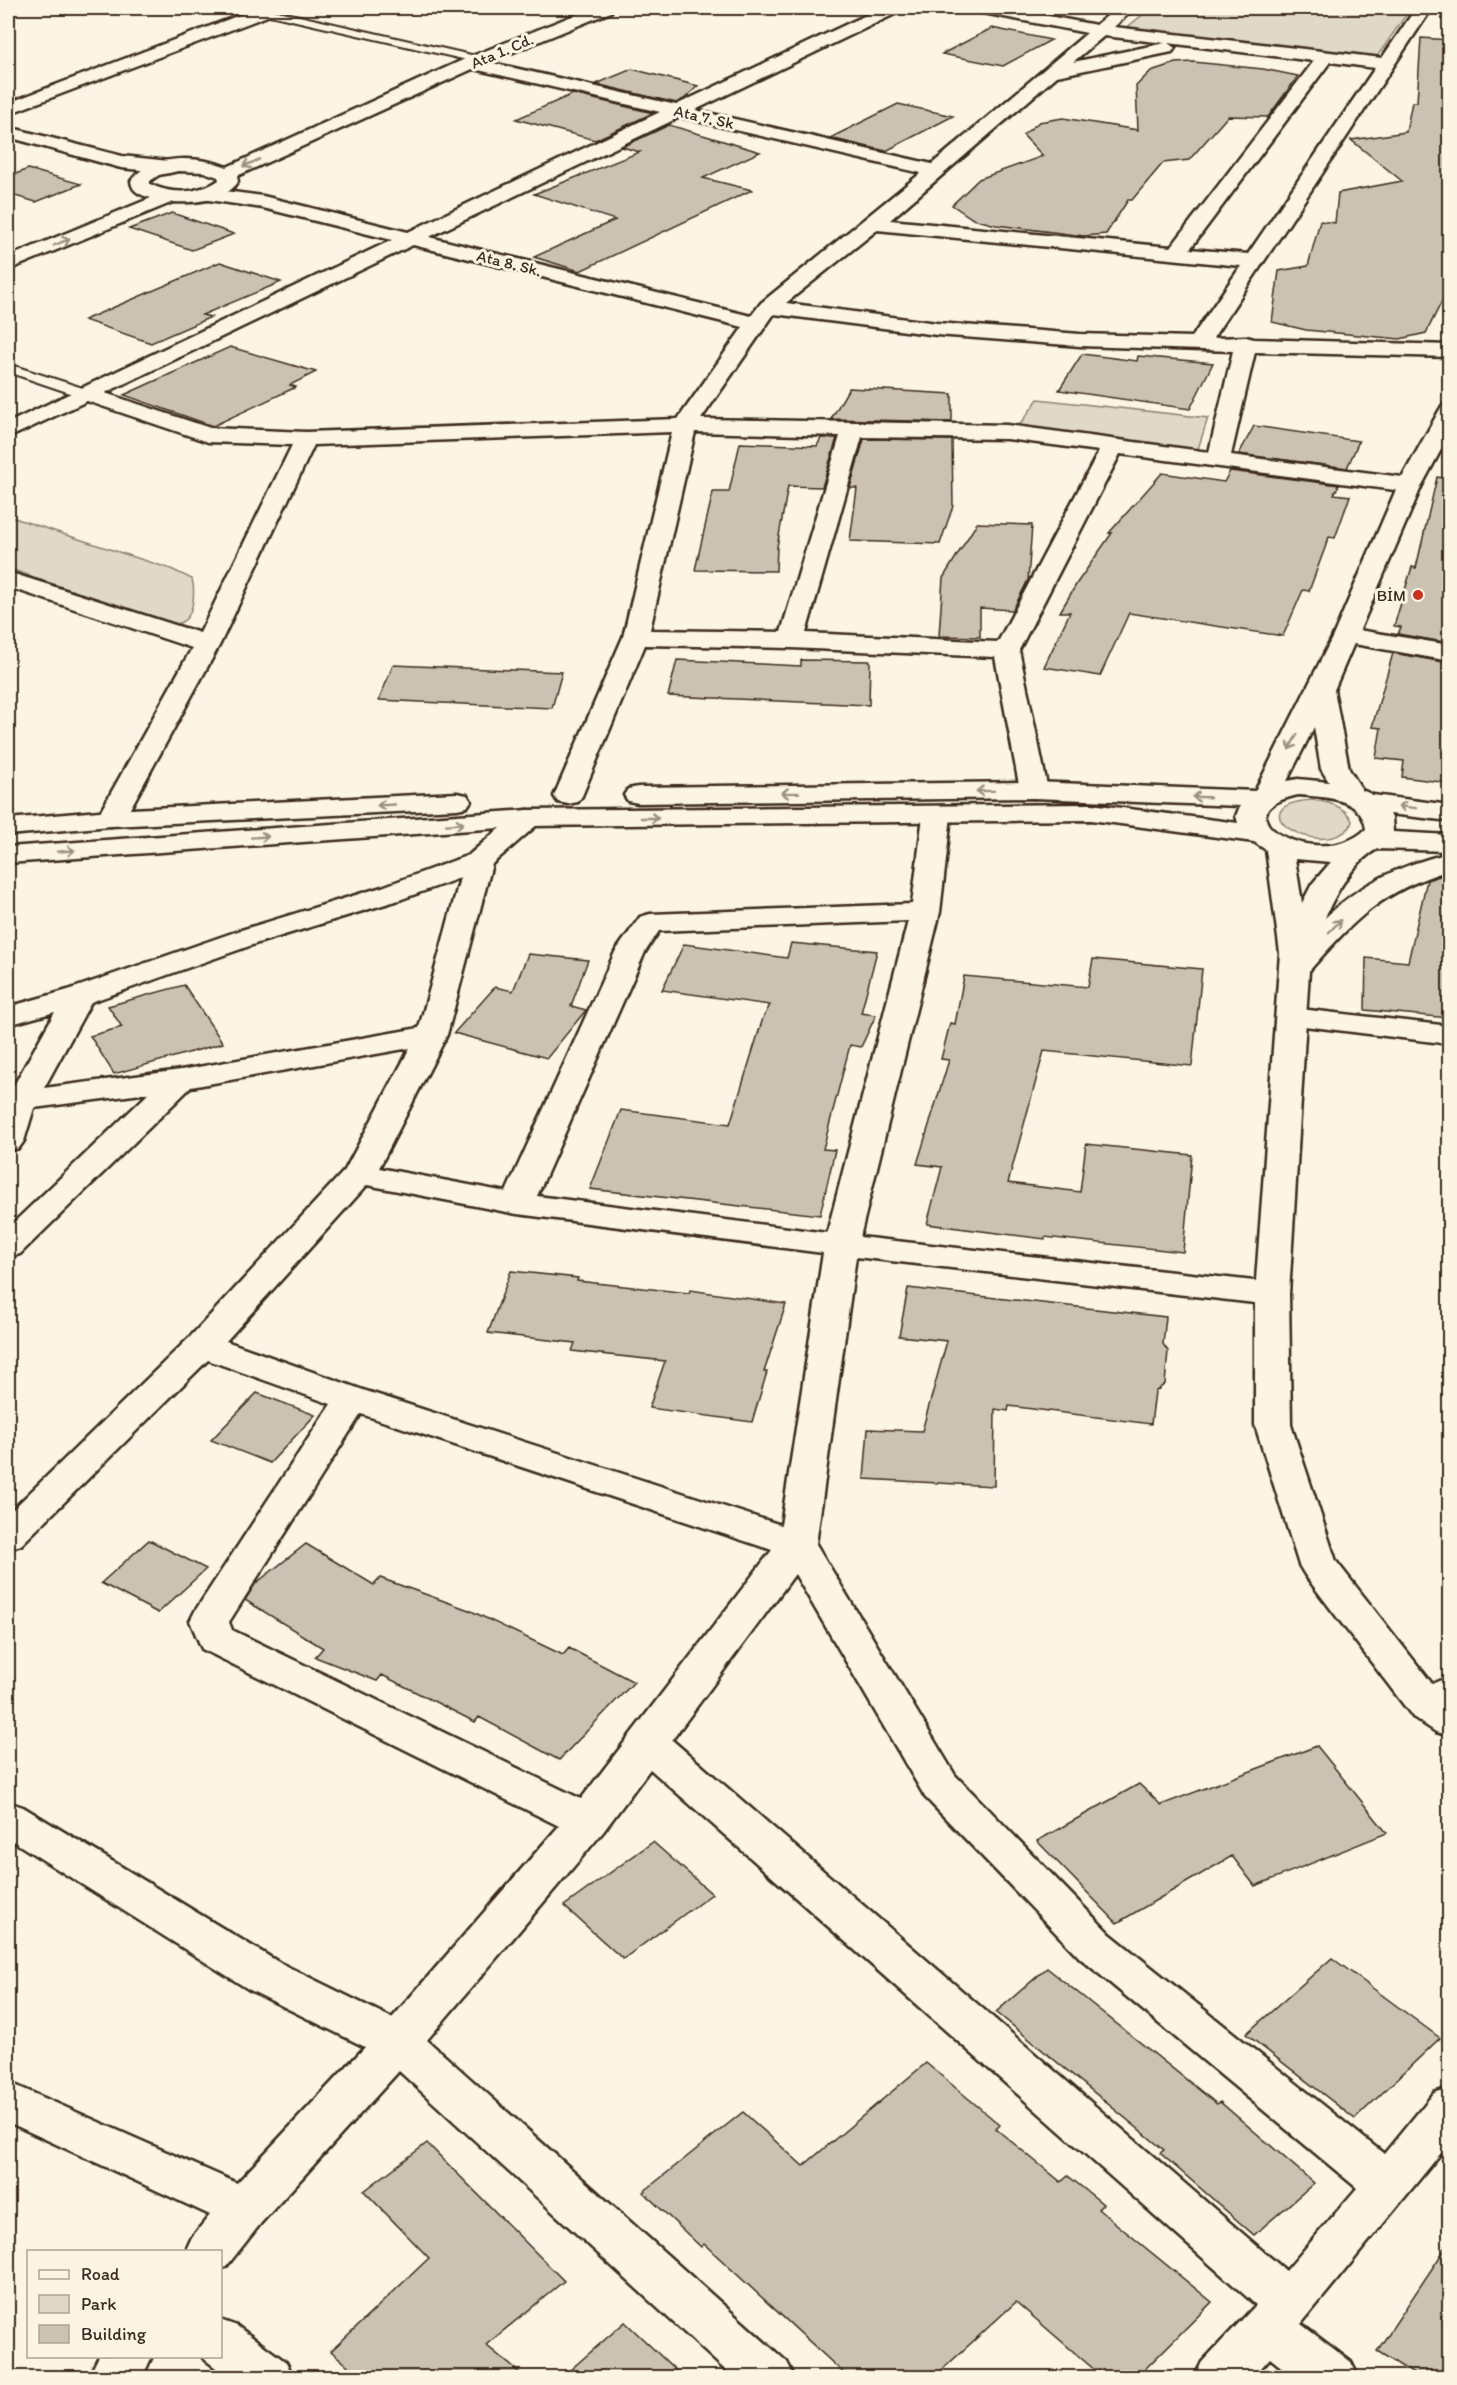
<svg xmlns="http://www.w3.org/2000/svg" width="1457" height="2385" font-family="Itim,sans-serif">
	<rect width="100%" height="100%" fill="#fcf5e5"/>
	<filter id="ink" filterUnits="userSpaceOnUse"><feTurbulence type="fractalNoise" baseFrequency=".0167" numOctaves="2"/><feDisplacementMap in="SourceGraphic" scale="12" xChannelSelector="R" yChannelSelector="G"/><feConvolveMatrix kernelMatrix="1 2 1 2 8 2 1 2 1" color-interpolation-filters="sRGB"/></filter>
	<g filter="url(#ink)">
		<!-- green -->
		<path fill="#e0d8c8" stroke="#8e8173" stroke-width="1.5" d="M1151,8H1411L1376,58L1125,29Z
			M1038,399L1208,418L1197,452L1016,430Z
			M8,516L171,569L192,579C195,589 194,611 186,619C182,623 177,624 172,626L8,568Z
			M1312,800C1327,802 1345,805 1352,821L1350,827C1319,862 1233,806 1312,800Z"/>
		<!-- building -->
		<path fill="#ccc2b3" stroke="#3b2a1e" stroke-width="1.5" d="M992,28L1051,40L1003,66L942,54Z
			M1421,38L1449,40V287L1426,333L1400,339L1306,330L1272,322L1279,271L1308,266L1320,221L1335,223L1338,193L1402,181L1351,140L1406,132L1412,102H1417Z
			M1193,62L1263,69L1298,76L1268,117L1228,116L1189,160L1163,163L1132,200H1128L1106,234L1084,236L996,225L973,219L952,205L979,179L1043,156L1023,135L1039,122L1063,118L1138,130L1136,86L1151,71L1175,63Z
			M632,69L698,86L684,99L676,103L596,84Z
			M573,94L653,113L595,140L516,119Z
			M898,104L953,116L886,151L830,138Z
			M669,125L760,152L703,178L752,190L580,271L534,257L615,220L534,194L640,152L622,147Z
			M28,169L81,184L36,202L8,194V177Z
			M172,213L234,234L192,250L129,229Z
			M220,262L281,282L202,315L211,317L151,343L84,320Z
			M230,347L316,372L290,385L296,387L213,426L124,395Z
			M1082,354L1137,361L1138,356L1213,363L1190,409L1059,390Z
			M849,388L952,394V422L831,419Z
			M1254,426L1359,441L1347,468L1239,454Z
			M821,438H837L822,487L788,486L777,547L776,571L695,570L713,492H729L740,443L817,446Z
			M864,439L952,440L953,506L940,544L850,541L857,488H850Z
			M1230,471L1339,485L1334,494L1350,496L1335,538L1329,537L1309,591L1303,590L1283,636L1129,613L1100,676L1044,667L1070,612H1060L1077,583L1112,533H1109L1162,473L1224,482Z
			M1437,477L1449,479V643L1398,634L1401,627L1394,626L1412,567L1416,568Z
			M977,523L1032,525L1028,580L1013,610L980,608V637L939,636L943,578Z
			M1393,653L1449,663V783L1402,777L1404,761L1376,758L1381,728L1372,727Z
			M677,660L801,666V660L870,661L869,705L668,696Z
			M393,665L562,672L552,708L379,700Z
			M1449,873V1018L1365,1010L1366,958L1408,962L1427,880Z
			M791,943L877,951L861,1013L876,1015L861,1047L850,1045L823,1149L835,1150L820,1215L590,1189L621,1110L730,1124L763,1018L770,1005L662,990L684,944L787,958Z
			M528,954L588,960L571,1006L586,1010L547,1058L454,1033L495,987L513,991Z
			M1093,959L1202,969L1192,1066L1044,1051L1008,1183L1080,1192L1086,1144L1192,1155L1183,1252L1045,1237V1239L927,1224L942,1167L917,1164L949,1060L941,1059L950,1023L955,1024L964,976L1088,987Z
			M184,985L223,1043L114,1074L90,1036L122,1027L108,1006Z
			M511,1271L578,1278L577,1281L689,1293L690,1290L786,1304L764,1372H767L752,1422L649,1408L665,1361L572,1351L575,1343L488,1333Z
			M908,1288L1166,1317L1163,1344L1168,1351L1165,1384L1155,1392L1151,1424L1009,1406L1008,1411L995,1409L994,1486L864,1479L868,1429L922,1431L947,1341L899,1336Z
			M257,1393L315,1415L270,1463L211,1440Z
			M149,1540L206,1569L158,1613L101,1583Z
			M306,1544L374,1585L380,1578L469,1610L563,1655L569,1648L634,1682L559,1760L479,1717L475,1722L382,1675L377,1681L315,1657L323,1648L245,1600L255,1584Z
			M1317,1746L1387,1833L1255,1886L1232,1856L1117,1923L1037,1841L1139,1784L1161,1805Z
			M653,1842L712,1894L623,1959L564,1906Z
			M1332,1958L1440,2038L1355,2119L1246,2034Z
			M1047,1968L1217,2104L1220,2102L1314,2183L1254,2235L1160,2153L1164,2150L996,2012Z
			M926,2063L1000,2125L996,2129L1061,2182L1068,2176L1103,2204L1098,2209L1212,2302L1136,2378H1104L1016,2302L933,2378H849L704,2244L701,2247L643,2192L743,2112L803,2166Z
			M427,2143L564,2281L486,2345L526,2378H362L331,2351L429,2258L364,2191Z
			M1449,2243V2378H1420L1377,2351Z
			M625,2322L684,2378H561Z"/>
		<g fill="none" stroke-linecap="round" stroke-linejoin="round">
			<!-- lane casing -->
			<g stroke="#3b2a1e" stroke-width="4">
				<path id="lane" d="M264,8L480,57L485,60L480,63L261,13L259,11Z
					M8,364L89,390L90,393L84,397L79,396L8,372Z"/>
			</g>
			<!-- street casing -->
			<g stroke="#3b2a1e" stroke-width="5">
				<path id="street" d="M258,8H270L272,11L270,15L8,114V103Z
					M881,8H901L899,12L695,110L932,164L1087,33L983,13L977,12L975,8H1006L1096,25L1117,8H1134L1114,27L1382,58L1416,8H1432L1213,338L1246,337L1254,339L1450,345V357L1255,352L1231,455L1410,478L1418,480L1422,485L1418,490L1410,492L1120,454L1019,650L1048,790L1044,796L1034,798L1024,796L1020,790L995,657L791,648L645,645L582,796L578,802L568,804L558,802L554,796L623,637L672,432L314,445L220,644L125,818L121,824L111,826L101,824L97,818L192,648L8,587V572L200,633L292,445L208,442L87,401L8,438V423L392,240L263,208L195,198L192,194L195,190L202,188L263,196L408,232L660,112L465,67L462,63L465,59L471,58L676,105ZM1104,36L1165,43L1073,62ZM1168,43L1314,61L1171,247L890,220L1057,76L1172,52L1175,48ZM1330,62L1375,68L1248,254L1190,249ZM680,117L921,173L761,303L751,316L429,237ZM877,230L1241,266L1192,337L1080,334L937,323L786,303ZM413,245L743,327L678,419L306,432L210,428L105,393ZM774,314L937,335L1080,346L1233,351L1209,452L1007,425L701,419ZM695,432L840,436L781,632L650,630ZM862,437L1007,439L1099,451L998,642L806,633Z
					M8,127L122,156L169,161L176,163L178,167L176,171L169,173L121,168L8,137Z
					M1346,628L1450,645V661L1337,641L1333,636L1337,631Z
					M937,808L947,810L951,816L940,912L860,1237L1272,1283L1284,1286L1289,1294L1284,1302L1272,1305L856,1257L816,1544L955,1775L1110,1934L1384,2154L1434,2093L1450,2088V2142L1301,2324L1351,2362L1359,2378H1295L1270,2358L1252,2378H1194L1202,2362L1256,2305L650,1769L603,1832L427,2040L787,2362L795,2378H734L399,2071L261,2223L226,2267L220,2269V2252H185L192,2237L210,2215L8,2122V2082L237,2183L365,2047L248,1989L8,1838V1802L23,1807L280,1963L392,2018L559,1826L202,1649L190,1621L195,1611L331,1404L208,1360L21,1545L8,1549V1514L190,1337L345,1170L410,1048L191,1087L20,1254L8,1257V1228L149,1093L34,1108L24,1141L19,1148L8,1151V1096L55,1012L8,1025V1007L68,990L238,931L382,887L469,855L518,812L528,810L538,812L542,818L538,824L492,864L447,1035L379,1168L506,1192L615,952L640,917L650,914L912,904L923,816L927,810ZM460,878L419,1028L181,1070L44,1088L91,1002L258,943L402,899ZM908,921L827,1233L537,1196L645,952L659,931ZM367,1185L517,1214L823,1253L781,1525L366,1391L226,1341ZM361,1414L772,1550L581,1799L232,1630L229,1622ZM795,1574L925,1797L1080,1958L1357,2188L1286,2271L672,1740Z
					M1291,1008L1450,1026V1044L1280,1023L1276,1017L1280,1011Z
					M1450,1677V1712L1427,1721L1413,1717L1407,1706C1416,1690 1432,1683 1450,1677Z
					M220,2320L237,2326L286,2362L294,2378H229L203,2358L220,2356Z
					M99,2356H152L142,2378H88Z"/>
			</g>
			<!-- secondary casing -->
			<g stroke="#3b2a1e" stroke-width="5">
				<path id="secondary" d="M592,8H613L611,12L477,67L237,176L238,182C225,201 194,203 173,202L8,270V257L151,198C141,195 132,192 131,181C150,153 199,156 227,167L465,59ZM178,171L204,172L218,177L219,180C199,194 171,195 150,184V181L159,175Z
					M1450,404V433L1422,485L1334,690L1349,769L1362,790L1373,795L1450,805V821L1390,814L1392,818L1393,832L1450,835V851L1377,849C1354,861 1334,895 1325,918C1360,883 1401,865 1450,853V870C1382,890 1354,920 1309,971L1289,1294L1291,1425L1336,1561L1441,1695L1450,1701V1736L1436,1732L1413,1717L1305,1575L1299,1565L1255,1425V1294L1280,953L1266,850L1254,842L1091,820L528,826L8,863V847L528,810L1091,804L1238,823L1236,816L1240,806L1034,798L638,803L628,801L624,795L628,789L638,787L1034,782L1255,791L1333,636L1398,485L1439,411L1442,406ZM1314,727L1321,769L1329,782L1298,779L1287,781ZM1298,795C1324,797 1362,797 1366,829C1320,874 1212,814 1298,795ZM1295,859L1331,862L1312,884L1302,903Z
					M457,793L467,795L471,801L467,807L457,809L111,826L8,835V819L111,810Z"/>
			</g>
			<!-- lane -->
			<use href="#lane" fill="#fcf5e5" fill-rule="evenodd"/>
			<!-- street -->
			<use href="#street" fill="#fcf5e5" fill-rule="evenodd"/>
			<!-- secondary -->
			<use href="#secondary" fill="#fcf5e5" fill-rule="evenodd"/>
		</g>
		<!-- one-way arrows -->
		<defs><path id="oneway-shaft" d="M-6 0H5M1.5-3L5.5 0L1.5 3" fill="none" stroke-width="1.6" stroke-linecap="round" stroke-linejoin="round" transform="scale(1.5)"/></defs>
		<g stroke="#9c9082">
			<use href="#oneway-shaft" transform="translate(251 163) rotate(156)"/>
			<use href="#oneway-shaft" transform="translate(62 242) rotate(-23)"/>
			<use href="#oneway-shaft" transform="translate(1293 742) rotate(119)"/>
			<use href="#oneway-shaft" transform="translate(985 791) rotate(179)"/>
			<use href="#oneway-shaft" transform="translate(790 793) rotate(179)"/>
			<use href="#oneway-shaft" transform="translate(1201 797) rotate(-178)"/>
			<use href="#oneway-shaft" transform="translate(386 805) rotate(177)"/>
			<use href="#oneway-shaft" transform="translate(1407 807) rotate(-173)"/>
			<use href="#oneway-shaft" transform="translate(650 818)"/>
			<use href="#oneway-shaft" transform="translate(455 824) rotate(-4)"/>
			<use href="#oneway-shaft" transform="translate(260 837) rotate(-4)"/>
			<use href="#oneway-shaft" transform="translate(66 851) rotate(-4)"/>
			<use href="#oneway-shaft" transform="translate(1335 926) rotate(-46)"/>
		</g>
	</g>
	<!-- markers -->
	<circle fill="#c8321e" stroke="#fcf5e5" stroke-width="2" cx="1418" cy="595" r="6"/>
	<g text-anchor="middle" dominant-baseline="central" stroke-width="6" stroke-linejoin="round" paint-order="stroke">
		<!-- far-street labels -->
		<g font-size="16" fill="#3b2a1e" stroke="#fcf5e5">
			<text transform="translate(502 51) rotate(-23)">Ata 1. Cd.</text>
			<text transform="translate(704 117) rotate(13)">Ata 7. Sk</text>
			<text transform="translate(509 263) rotate(14)">Ata 8. Sk.</text>
		</g>
		<!-- far-poi labels -->
		<g font-size="16" fill="#3b2a1e" stroke="#fcf5e5" text-anchor="end">
			<text x="1406" y="595">BİM</text>
		</g>
	</g>
	<!-- margin -->
	<rect width="1457" height="2385" fill="none" stroke="#fcf5e5" stroke-width="30"/>
	<rect x="15" y="15" width="1427" height="2355" fill="none" stroke="#3b2a1e" stroke-width="2" filter="url(#ink)"/>
	<!-- legend -->
	<rect x="27" y="2250" width="195" height="108" fill="#fcf5e5" stroke="#afa495" stroke-width="1.5"/>
	<rect x="39" y="2270" width="30" height="9" fill="#fcf5e5" stroke="#afa495" stroke-width="1.5"/>
	<text x="81" y="2280" font-size="18" fill="#3b2a1e">Road</text>
	<rect x="39" y="2295" width="30" height="18" fill="#e0d8c8" stroke="#afa495" stroke-width="1.5"/>
	<text x="81" y="2310" font-size="18" fill="#3b2a1e">Park</text>
	<rect x="39" y="2325" width="30" height="18" fill="#ccc2b3" stroke="#afa495" stroke-width="1.5"/>
	<text x="81" y="2340" font-size="18" fill="#3b2a1e">Building</text>
</svg>
